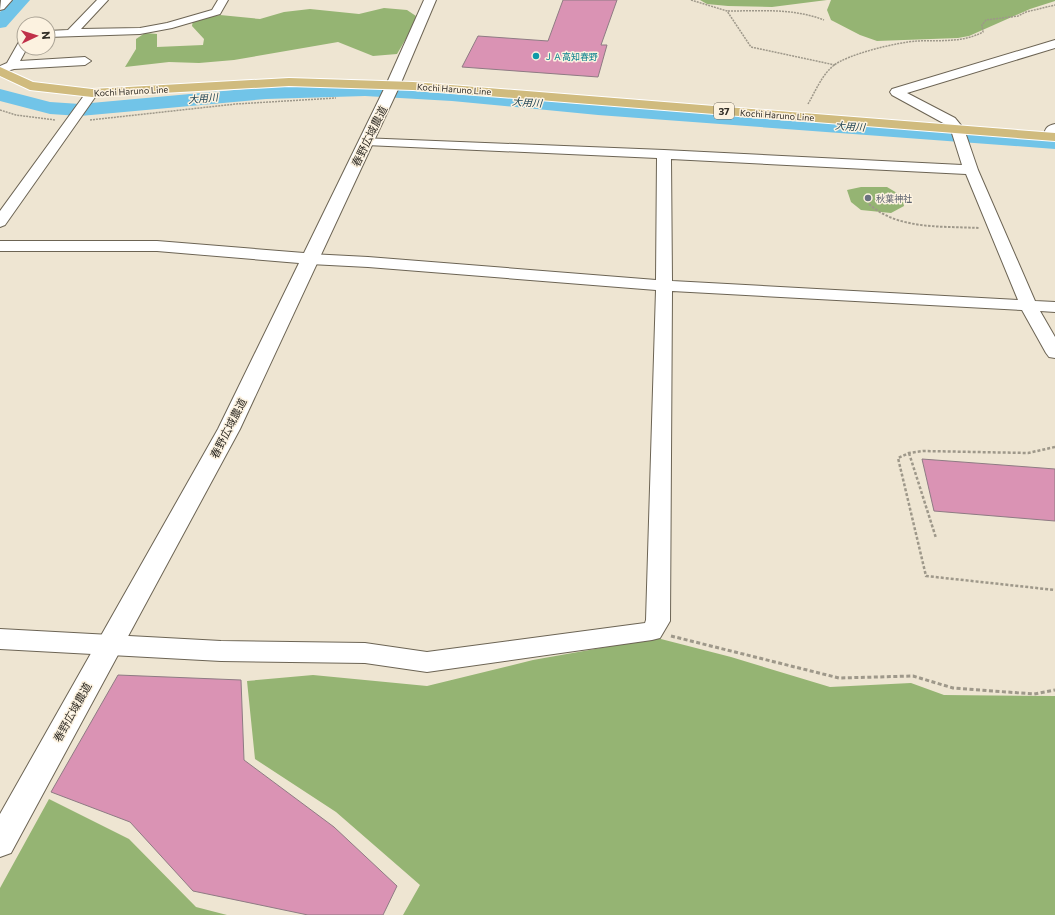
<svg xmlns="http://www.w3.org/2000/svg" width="1055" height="915" font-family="Commissioner,'Noto Sans JP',sans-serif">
	<rect width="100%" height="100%" fill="#eee5d2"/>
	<!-- forest -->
	<path fill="#95b473" d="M700,0H827L772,7L728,6L707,4Z
		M831,0H1055V1L1030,9L969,36L958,38L877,41L860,35L831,20L827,10Z
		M384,8L407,10L416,16L411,30L397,54L373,56L338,42L234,60L199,63L169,62L125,67L136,49V39L145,33L157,34V47L203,45L204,39L192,26L193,20L220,15L260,19L284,12L310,9L359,14Z
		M861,187H887L902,196L904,206L891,213L861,210L851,202L847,190Z
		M657,638L731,657L830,687L911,683L944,695L1055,696V915H403L420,885L336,812L255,759L247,681L313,675L427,686L533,660Z
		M49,799L129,839L196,907L227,915H0V888Z"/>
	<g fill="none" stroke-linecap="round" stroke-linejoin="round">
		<!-- river -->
		<path fill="#71c4e8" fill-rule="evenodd" d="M11,0H30L6,27L0,28V12Z
			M340,84L423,87L598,103L1055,135V149L598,115L452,101L365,96L266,99L80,116L50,114L0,101V89L50,102L80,104L266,87Z"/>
	</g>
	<!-- building -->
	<path fill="#da93b4" stroke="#8e7b83" d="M563,0H617L601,45H607L598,77L462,67L478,36L548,41Z
		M922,459L1055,469V521L934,511Z
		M118,675L241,680L244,760L334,827L397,886L383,915H308L193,891L130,822L51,792Z"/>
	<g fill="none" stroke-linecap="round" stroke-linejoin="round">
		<!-- minor casing -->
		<g stroke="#6c6454" stroke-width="2">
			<path id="minor" d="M1,0H12L4,9L0,10Z
				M97,0H108L81,29L140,28L167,23L212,10L218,0H228L220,14L172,28L140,34L48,37V31L68,30Z
				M24,38V48H27L20,61L85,57L91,61L85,65L14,69L0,73V66L7,63L20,40Z
				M1055,40V48L907,93L955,118L964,129L978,170L1035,301L1055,302V312L1040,311L1055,337V358L1049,357L1046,353L1022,310L672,291L670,621L660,638L652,640L427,672L365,663L221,661L0,649V629L221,641L365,643L427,652L645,623L646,620L656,290L368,267L310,264L304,262L302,259L304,256L310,254L368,257L656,280L657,158L366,145L361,144L359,141L361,138L664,150L962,165L951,130L945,124L892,95L890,92L892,89ZM671,159L966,174L1018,300L672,281Z
				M92,89L98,93L5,225L0,227V211L88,90Z
				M1055,124V139H1046L1044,136C1045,128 1047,126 1055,124Z"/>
		</g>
		<!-- tertiary casing -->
		<g stroke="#6c6454" stroke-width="2">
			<path id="tertiary" d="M424,0H436L400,85L240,429L11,853L0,857V814L218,429L299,263L157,251H0V241H157L304,253L386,85Z"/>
		</g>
		<!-- primary casing -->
		<g stroke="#fff" stroke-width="2">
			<path id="primary" d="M0,67L33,82L92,89L289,78L413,82L1055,133V141L413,90L289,86L92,97L30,90L0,76Z"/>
		</g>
		<!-- path-far3 -->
		<path stroke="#9e988a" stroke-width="1.5" stroke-dasharray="2 1" stroke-linecap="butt" d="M691,0L727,11L751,47L835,65
			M728,11C761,11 793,8 824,20
			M808,104C815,92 822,75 833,66C847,54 899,42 917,41C941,40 962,43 983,32L982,25L986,20L1018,16L1026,12L1055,5
			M0,110L16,115L55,120
			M90,120L236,104L336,98"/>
		<!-- path-far2 -->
		<path stroke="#9e988a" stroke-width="2" stroke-dasharray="2.5 1.5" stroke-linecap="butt" d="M869,204C898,230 942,226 979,228"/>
		<!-- path-far1 -->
		<path stroke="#9e988a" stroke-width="2.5" stroke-dasharray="3 2" stroke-linecap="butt" d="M1055,447L1028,453L923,451L909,453L898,458L926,576L1055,590
			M909,453L936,538"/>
		<!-- path -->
		<path stroke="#9e988a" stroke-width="3" stroke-dasharray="4 2.5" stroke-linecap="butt" d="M671,636L839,678L913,676L953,688L1034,694L1055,690"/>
		<!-- minor -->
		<use href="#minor" fill="#fff" fill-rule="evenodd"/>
		<!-- tertiary -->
		<use href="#tertiary" fill="#fff" fill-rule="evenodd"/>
		<!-- primary -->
		<use href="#primary" fill="#d0bb7e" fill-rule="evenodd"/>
	</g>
	<!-- markers -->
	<circle fill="#0f9aa8" stroke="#fcf2e0" stroke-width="1.5" cx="536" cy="56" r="4"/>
	<circle fill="#6b7280" stroke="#fcf2e0" stroke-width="1.5" cx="868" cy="198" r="4"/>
	<g text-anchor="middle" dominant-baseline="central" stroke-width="3" stroke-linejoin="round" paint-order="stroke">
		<!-- far-culture labels -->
		<g font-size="9" fill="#0d838f" stroke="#fcf2e0" text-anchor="start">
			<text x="544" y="56">ＪＡ高知春野</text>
		</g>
		<!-- far-street labels -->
		<g font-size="9" fill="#322e27" stroke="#fcf2e0">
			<text transform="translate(454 89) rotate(4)">Kochi Haruno Line</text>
			<text transform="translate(131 91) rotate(-3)">Kochi Haruno Line</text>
			<text transform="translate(777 115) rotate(4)">Kochi Haruno Line</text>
		</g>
		<!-- far-worship labels -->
		<g font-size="9" fill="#5b616d" stroke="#fcf2e0" text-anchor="start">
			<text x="876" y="198">秋葉神社</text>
		</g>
		<!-- far-water labels -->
		<g font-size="10" font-style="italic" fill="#1d4252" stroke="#fcf2e0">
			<text transform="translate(203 98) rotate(-5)">大用川</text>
			<text transform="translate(527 102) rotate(4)">大用川</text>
			<text transform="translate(850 126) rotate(4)">大用川</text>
		</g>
		<!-- shield labels -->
		<rect fill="#fcf2e0" stroke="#6f695e" stroke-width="1" x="714" y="103" width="20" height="16" rx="3"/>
		<g font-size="10" font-weight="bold" fill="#322e27">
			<text x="724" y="111">37</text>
		</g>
		<!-- street labels -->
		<g font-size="11" fill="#322e27" stroke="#fcf2e0">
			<text transform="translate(369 136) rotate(-64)">春野広域農道</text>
			<text transform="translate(228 428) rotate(-63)">春野広域農道</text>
			<text transform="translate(72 712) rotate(-61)">春野広域農道</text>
		</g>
	</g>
	<!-- north arrow -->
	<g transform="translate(36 36) rotate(86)"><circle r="19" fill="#fcf2e0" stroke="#aba496"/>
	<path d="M0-3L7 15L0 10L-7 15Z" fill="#c03049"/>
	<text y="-6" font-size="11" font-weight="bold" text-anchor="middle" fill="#322e27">N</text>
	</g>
</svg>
